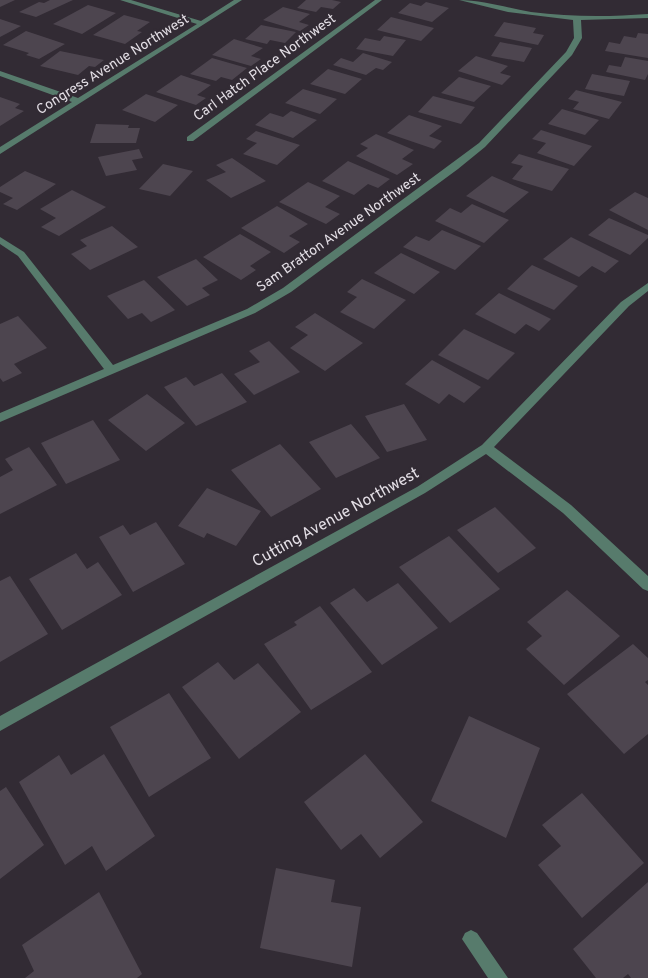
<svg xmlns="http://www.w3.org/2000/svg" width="648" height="978" font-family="Overpass,sans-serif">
	<rect width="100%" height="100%" fill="#322b34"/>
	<!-- building -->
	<path fill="#4d454f" d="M0,0H15L0,7Z
		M50,0H73L36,17L19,12L39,2L44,3Z
		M306,0H332L341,2L333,9L321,7L316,12L297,8Z
		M426,2L449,8L432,22L398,13L410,3L421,6Z
		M88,5L116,13L82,34L53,24Z
		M283,7L310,14L299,22L309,25L300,31L263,20Z
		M124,15L150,22L137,31L142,32L125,44L93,35Z
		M391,17L434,28L421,41L377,30Z
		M0,19L21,26L0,37Z
		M504,22L536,28L533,33L544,35L538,45L494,36Z
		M261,25L296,32L285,43L270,40L267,44L245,39Z
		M26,31L65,44L39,59L26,55L29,53L3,45Z
		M638,33L648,34V58L605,51L609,42L620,44L624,36L636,38Z
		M384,36L406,40L393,56L356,49L365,38L380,41Z
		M234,39L263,48L251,56L261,59L251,66L212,55Z
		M500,42L532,48L524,62L491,56Z
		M60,51L104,60L95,67L89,66L78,75L40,66Z
		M363,53L392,62L383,70L376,68L366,75L333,65L341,58L353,62Z
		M476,56L508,66L500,73L511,76L502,85L458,71Z
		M625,57L648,61V74L645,80L606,72L609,65L621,67Z
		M212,58L247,68L232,80L221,77L216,81L190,74Z
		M328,69L362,79L345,94L310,84Z
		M592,74L630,81L624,96L585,89Z
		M181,75L211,85L197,95L206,98L196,105L156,92Z
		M459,77L491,86L474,102L441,93Z
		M303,89L337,99L320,114L285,103Z
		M576,90L622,102L609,119L573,109L579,102L568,99Z
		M146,94L178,105L155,122L122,110Z
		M433,96L475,107L461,124L418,112Z
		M0,97L20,104L15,108L24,111L0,126Z
		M562,109L599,120L585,135L548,124Z
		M291,111L317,120L293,138L255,125L270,113L283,117Z
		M409,115L442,126L429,136L442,141L434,149L387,133Z
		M96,124L129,125L128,128H140L136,143H90Z
		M541,130L592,146L574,166L537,153L546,143L532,139Z
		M256,131L300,145L277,165L243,154L257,143L246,139Z
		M376,134L414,150L402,159L413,164L397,175L356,156L368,148L360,144Z
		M139,149L143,158L132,160L137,170L106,176L98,157Z
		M519,154L569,169L552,191L512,179L523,166L511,163Z
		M232,158L266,181L231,198L206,180L226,172L216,165Z
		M348,161L390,179L378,188L368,184L354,195L322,181Z
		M163,164L193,171L170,196L139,189Z
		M25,171L56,184L17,210L3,204L13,198L0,192V187Z
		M492,176L529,192L504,213L466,196Z
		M308,182L340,196L325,207L340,214L326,224L279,202Z
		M72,190L106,207L59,236L41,227L56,218L40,209Z
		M635,192L648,198V230L609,210Z
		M472,204L509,220L484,243L435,221L450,208L461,213Z
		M277,206L308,224L289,236L300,242L284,253L241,228Z
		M609,218L648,235V238L630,255L588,235Z
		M112,226L138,247L90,270L71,254L87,246L80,240Z
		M442,230L481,246L455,270L403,247L416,236L429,241Z
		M240,234L271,252L250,266L256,270L241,280L203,257Z
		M571,237L619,261L605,273L592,266L579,277L543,259Z
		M401,253L440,272L414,294L374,273Z
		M196,259L218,280L202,288L210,295L187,306L157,277Z
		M532,265L578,286L554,310L507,289Z
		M362,279L406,300L374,329L340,312L357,297L347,292Z
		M144,280L175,310L151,322L142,313L128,319L107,296Z
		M499,293L551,319L539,331L526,324L515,334L475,314Z
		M315,313L363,343L325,371L290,348L308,335L295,327Z
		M18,316L47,348L14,364L22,373L3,382L0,378V324Z
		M464,329L515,353L488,380L438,355Z
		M269,341L300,372L254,395L234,374L260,362L249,351Z
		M432,360L481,387L464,403L449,394L439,404L405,384Z
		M222,373L247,402L196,426L164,387L186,377L194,386Z
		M147,394L185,423L146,451L108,420Z
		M404,404L427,440L387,452L365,416Z
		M93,420L120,460L66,484L41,443Z
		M351,424L380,458L336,478L309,442Z
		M280,444L321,489L271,517L231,470Z
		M29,447L57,485L0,514V477L13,470L5,459Z
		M207,488L261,511L236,546L207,533L204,538L178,526Z
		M495,507L536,548L498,573L457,530Z
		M156,522L185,564L133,592L99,537L123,525L130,535Z
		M449,536L500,589L450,623L399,567Z
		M76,553L87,569L98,562L122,595L62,630L29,579Z
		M10,576L48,634L0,662V581Z
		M398,583L438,628L382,665L330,603L354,588L367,602Z
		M567,590L620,636L564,685L526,649L542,636L527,622Z
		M320,606L372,672L311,710L264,644L297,625L294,622Z
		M633,644L648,658V680L645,682L648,685V734L624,754L567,694Z
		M218,662L234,680L258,663L301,712L239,759L182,687Z
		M169,693L211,758L149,797L110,727Z
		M469,716L540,748L506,838L431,801Z
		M104,754L155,836L106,871L92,846L65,865L19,782L59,755L71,775Z
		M365,754L423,822L380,858L361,834L341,850L304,802Z
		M6,787L44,845L0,879V791Z
		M582,793L644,863L582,918L538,865L561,846L542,825Z
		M276,868L335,880L331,902L361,907L352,967L260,948Z
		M648,882V978H631L628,974L623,978H596L573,949Z
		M99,892L142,974L137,978H25L34,971L22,945Z"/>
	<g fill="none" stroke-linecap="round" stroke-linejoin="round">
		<!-- minor -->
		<path fill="#577b6c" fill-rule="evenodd" d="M120,0H131L201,21L234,0H242L0,154V147L72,102L0,76V71L78,98L197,24Z
			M375,0H382L193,141H187V137Z
			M459,0C483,0 507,8 531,12C570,17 609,17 648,14V18L581,20L582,38L572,55L485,147L458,169L291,292L255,313L0,422V413L104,369L18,256L0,244V237L24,252L113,365L247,309L283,288L479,143L566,52L574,38L573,20L508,12Z
			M648,283V291L629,306L494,447L571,505L648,576V591L643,589L563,513L486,454L425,493L0,731V716L417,487L482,445L621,302Z
			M471,930L477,933L508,978H488L462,939L465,933Z"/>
	</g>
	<g text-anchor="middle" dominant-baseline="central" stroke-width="4.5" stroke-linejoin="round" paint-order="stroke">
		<!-- far-street labels -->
		<g font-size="14" fill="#e4dfe6" stroke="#322b34">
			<text transform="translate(113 65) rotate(-32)">Congress Avenue Northwest</text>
			<text transform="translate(265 68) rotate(-36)">Carl Hatch Place Northwest</text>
			<text transform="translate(339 233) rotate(-35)">Sam Bratton Avenue Northwest</text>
		</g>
		<!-- street labels -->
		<g font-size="16" fill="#e4dfe6" stroke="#322b34">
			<text transform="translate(336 518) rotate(-29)">Cutting Avenue Northwest</text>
		</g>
	</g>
</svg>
